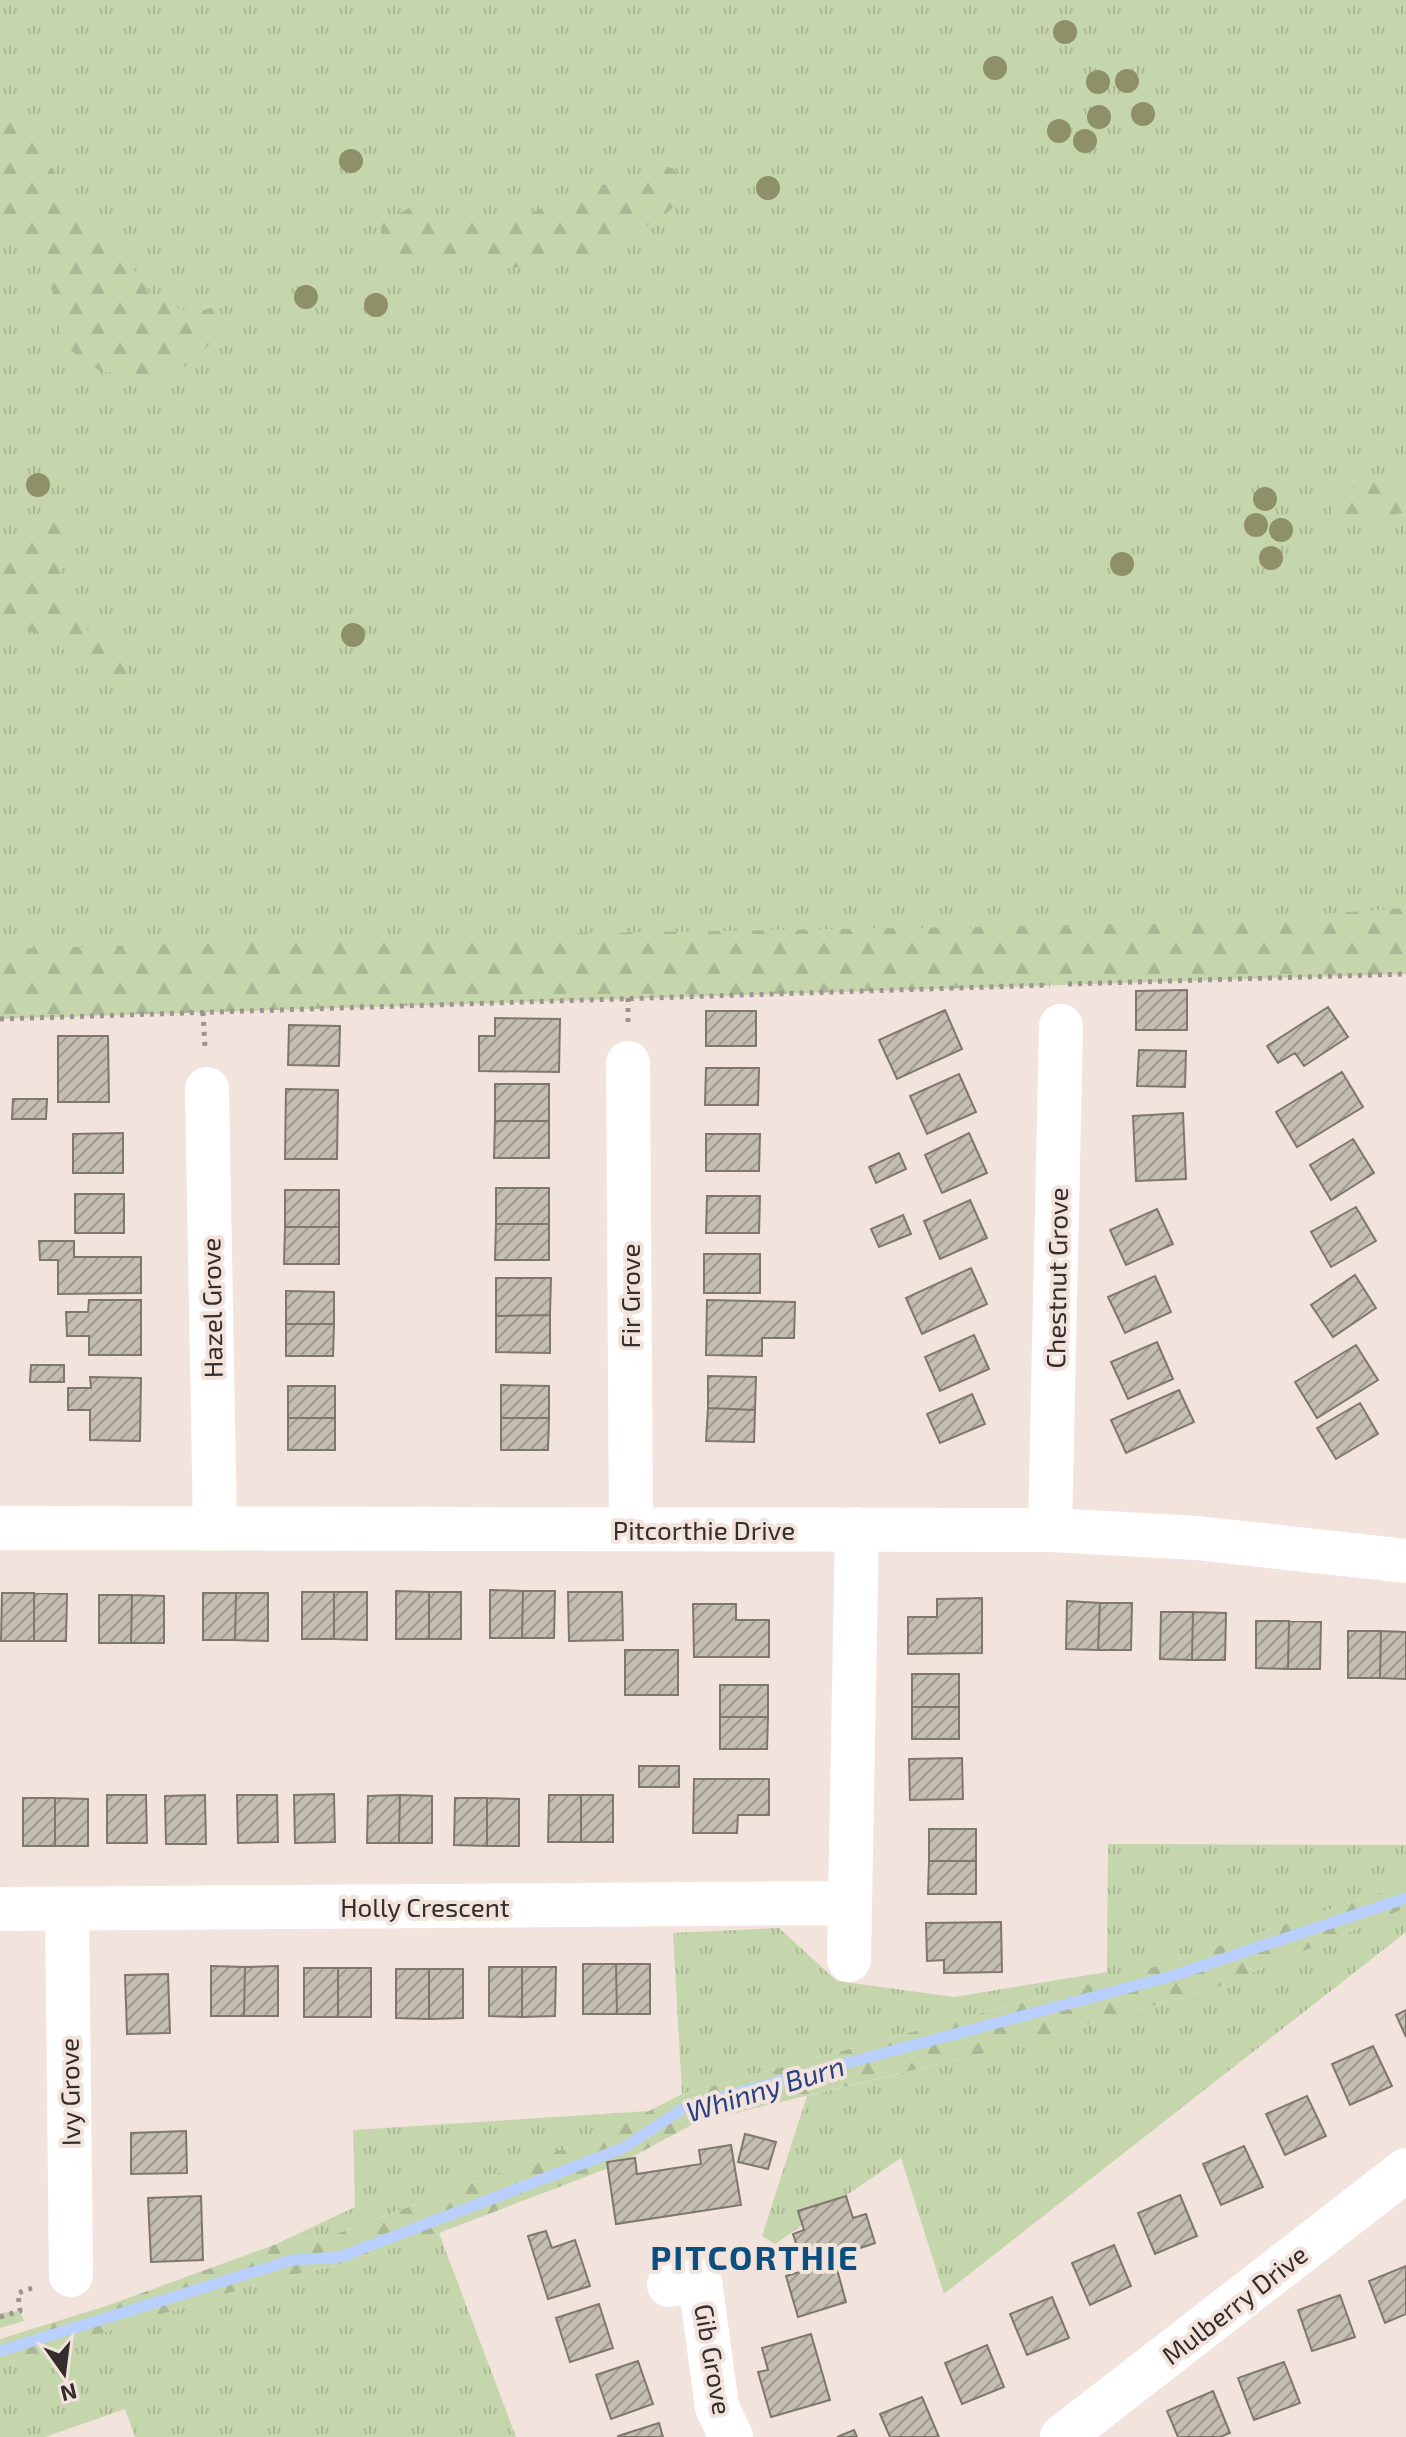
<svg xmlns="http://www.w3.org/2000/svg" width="1406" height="2437" font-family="'Exo 2',sans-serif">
	<defs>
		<pattern id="grass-tufts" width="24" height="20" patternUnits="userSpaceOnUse" patternTransform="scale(2)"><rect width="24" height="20" fill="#c5d6ad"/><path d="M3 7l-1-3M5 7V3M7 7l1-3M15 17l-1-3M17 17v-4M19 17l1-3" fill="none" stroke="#aab895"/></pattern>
		<pattern id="forest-firs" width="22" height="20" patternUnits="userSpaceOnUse" patternTransform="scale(2)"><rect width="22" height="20" fill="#c5d6ad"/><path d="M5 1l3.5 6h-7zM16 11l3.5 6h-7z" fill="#aab895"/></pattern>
		<pattern id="building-hatch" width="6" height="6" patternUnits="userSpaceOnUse" patternTransform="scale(2)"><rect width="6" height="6" fill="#c6bdb1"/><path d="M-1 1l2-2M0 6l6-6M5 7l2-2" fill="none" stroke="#a19a90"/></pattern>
	</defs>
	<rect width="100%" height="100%" fill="#f3e3dd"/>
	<!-- grass -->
	<path fill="url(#grass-tufts)" d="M0,0H1406V949L0,990Z
		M1108,1844L1406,1845V1884L1175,1961L682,2094L673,1933L779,1928L837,1981L954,1997L1107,1972Z
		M1406,1908V1932L944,2294L901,2158L775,2244L762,2236L807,2096L1005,2048L1218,1987Z
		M649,2111L608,2132L336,2234L274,2245L355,2207L353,2130Z
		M439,2233L516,2437H135L125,2409L45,2437H0V2365L270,2280L342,2264Z
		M20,2311L24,2321L0,2328V2313Z"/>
	<!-- forest -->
	<path fill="url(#forest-firs)" d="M0,93L43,148L61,191L126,257L152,296L178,308L195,313L213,307L223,316V332L184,367L151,379L100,371L70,350L60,334L58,307L41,256L30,241L0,226Z
		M664,166L675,169L681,183L683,197L663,217L593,253L543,265L510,268L467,257L427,258L409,263L386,255L380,238L382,223L409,208L430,212L444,219L487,225L519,219L594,184L621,186L643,181Z
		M1406,473V512L1352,523L1336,521L1331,514L1334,495L1342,490Z
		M57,507L68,524L60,570L79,622L98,639L126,651L127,672L117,681L98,679L78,659L40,634L12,627H0V546C28,547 32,534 40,511Z
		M1406,908V974L0,1019V949L534,934L1191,923Z
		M1406,1884V1908L1218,1987L1005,2048L697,2122L619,2164L439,2233L342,2264L270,2280L0,2365V2339L106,2306L274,2245L336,2234L608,2132L682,2094L1175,1961Z"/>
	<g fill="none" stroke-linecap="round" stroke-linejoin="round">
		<!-- stream -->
		<path stroke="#b9cffd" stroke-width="11" d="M0,2351L292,2260L340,2257L623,2148L687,2106L1175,1975L1406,1898"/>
	</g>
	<!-- building -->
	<path fill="url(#building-hatch)" stroke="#7f776c" stroke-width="2" d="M1187,990V1030H1136V991Z
		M1328,1007L1348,1037L1304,1066L1295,1053L1278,1063L1267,1046Z
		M945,1010L962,1049L897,1079L879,1040Z
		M706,1011H756V1046H706Z
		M495,1018L560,1019L559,1072L479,1071V1036H495Z
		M289,1025L340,1026L339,1066L288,1065Z
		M58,1036H108L109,1102H58Z
		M1139,1050L1186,1051L1185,1087L1137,1086Z
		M706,1068H759L758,1105H705Z
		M1342,1072L1363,1107L1297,1147L1276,1112Z
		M959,1074L976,1112L927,1134L910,1096Z
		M495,1084H549V1121H495Z
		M286,1089L338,1090L337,1159H285Z
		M13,1099H47L46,1119H12Z
		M1183,1113L1186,1179L1136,1181L1133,1116Z
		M495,1121H549V1158H494Z
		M123,1133V1173H73V1134Z
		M969,1133L987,1173L942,1193L925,1155Z
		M706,1134H760L759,1171H706Z
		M1353,1139L1374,1173L1331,1200L1310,1165Z
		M899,1153L906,1169L876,1183L869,1167Z
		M496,1188H549V1224H496Z
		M285,1190H339V1227H285Z
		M75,1194H124V1233H75Z
		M707,1196H760L759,1233H706Z
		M970,1200L987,1238L940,1259L924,1221Z
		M1356,1207L1376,1241L1331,1267L1311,1232Z
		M1157,1209L1173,1244L1126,1265L1110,1230Z
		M903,1215L911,1234L879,1247L871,1229Z
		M496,1224H549V1260H495Z
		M285,1227H339V1264H284Z
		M39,1241H74V1257H141V1293L58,1294V1260H40Z
		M704,1254H760V1293H704Z
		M971,1268L987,1304L922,1334L906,1298Z
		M1355,1275L1376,1308L1333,1337L1311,1305Z
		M1155,1276L1171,1312L1125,1333L1108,1297Z
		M496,1278H551L550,1315L496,1316Z
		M286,1291L334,1292V1324H286Z
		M89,1300H141V1355H89V1336H67L66,1312H88Z
		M707,1300L795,1302L794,1338H762V1356L706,1355Z
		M550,1315V1353L496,1352V1316Z
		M286,1324H334L333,1356H286Z
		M974,1335L989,1369L940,1391L925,1357Z
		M1157,1342L1173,1379L1128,1399L1111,1362Z
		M1356,1345L1378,1380L1317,1418L1295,1382Z
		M31,1365H64V1382H30Z
		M708,1376L756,1377L755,1410L708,1408Z
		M90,1377L141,1378L140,1441L90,1440V1410H68V1388H91Z
		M501,1385L549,1386V1418H501Z
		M288,1386H335V1418H288Z
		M1179,1390L1194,1422L1126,1453L1111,1420Z
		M972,1394L985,1424L940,1443L927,1414Z
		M1360,1403L1378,1434L1336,1459L1317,1428Z
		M708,1408L755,1410L754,1442L706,1441Z
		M288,1418H335V1450H288Z
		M501,1418H549L548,1450H501Z
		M490,1590L523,1591L522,1638H490Z
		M396,1591L429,1592V1639H396Z
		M523,1591H555L554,1638H522Z
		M302,1592H334V1639H302Z
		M334,1592H367V1640L334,1639Z
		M429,1592H461V1639H429Z
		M568,1592H622L623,1640L569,1641Z
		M2,1593H34V1641H1Z
		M34,1593L67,1594L66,1641H34Z
		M203,1593H236L235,1640H203Z
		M236,1593H268V1641L235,1640Z
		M99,1595H132L131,1643H99Z
		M132,1595L164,1596V1643H131Z
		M982,1598V1653L908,1654V1617H937V1599Z
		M1067,1601L1100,1603L1098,1650L1066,1649Z
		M1100,1603H1132L1131,1650H1098Z
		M693,1604H736V1620H769V1657H694Z
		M1161,1612H1193L1192,1660L1160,1659Z
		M1193,1612L1226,1613L1225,1660H1192Z
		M1256,1621H1289L1288,1669L1256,1668Z
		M1289,1621L1321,1622L1320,1669H1288Z
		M1348,1631H1381L1380,1678H1348Z
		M1381,1631L1406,1632V1679L1380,1678Z
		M625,1650H678V1695H625Z
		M912,1674H959V1707H912Z
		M720,1685H768V1717H720Z
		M912,1707H959V1739H912Z
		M720,1717H768L767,1749H720Z
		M962,1758L963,1799L910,1800L909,1759Z
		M639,1766H679V1787H639Z
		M694,1779H769V1815H738L737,1833H693Z
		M334,1794L335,1842L295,1843L294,1795Z
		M107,1795H146L147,1843H107Z
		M205,1795L206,1844H166L165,1796Z
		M237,1795H277L278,1842L238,1843Z
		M400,1795L399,1843H367L368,1796Z
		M400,1795L432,1796V1843H399Z
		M549,1795H581V1842H548Z
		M581,1795H613V1842H581Z
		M23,1798H55V1846H23Z
		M55,1798L88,1799V1846H55Z
		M455,1798H487V1846L454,1845Z
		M487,1798L519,1799V1846H487Z
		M929,1829H976V1861H929Z
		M929,1861H976V1894H928Z
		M1001,1922L1002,1972L944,1973V1960L927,1961L926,1923Z
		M583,1964H616L617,2014H583Z
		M616,1964H650V2014H617Z
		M211,1966L245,1967L244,2016H211Z
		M278,1966V2016H244L245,1967Z
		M489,1967H522V2017L489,2016Z
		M522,1967H556L555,2016L522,2017Z
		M304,1968H338V2017H304Z
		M338,1968H371V2017H338Z
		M396,1969H429V2019L396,2018Z
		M429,1969H463V2018L429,2019Z
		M168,1974L170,2033L127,2034L125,1975Z
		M1406,2010V2037L1396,2015Z
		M1373,2046L1392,2086L1350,2105L1332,2064Z
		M1307,2096L1326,2136L1285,2155L1266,2114Z
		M186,2131L187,2173L131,2174V2133Z
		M745,2134L776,2142L768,2169L738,2162Z
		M731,2145L741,2205L616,2224L607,2162L635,2158L637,2174L701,2164L699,2150Z
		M1244,2146L1263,2187L1221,2205L1203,2164Z
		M1180,2195L1197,2236L1155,2254L1138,2213Z
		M201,2196L203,2260L151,2262L148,2198Z
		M846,2196L853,2218L866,2214L875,2243L804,2267L793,2234L804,2230L798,2211Z
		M546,2231L552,2248L575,2240L590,2286L548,2299L528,2236Z
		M1114,2245L1131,2286L1090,2305L1072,2263Z
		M835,2262L846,2302L798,2317L786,2276Z
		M1406,2266V2314L1385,2323L1369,2281Z
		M1340,2295L1355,2337L1312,2351L1298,2310Z
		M1052,2297L1069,2338L1027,2355L1010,2314Z
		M599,2304L613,2348L570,2362L556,2318Z
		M811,2334L830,2400L771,2417L758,2372L768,2370L762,2348Z
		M987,2345L1004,2387L962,2404L945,2363Z
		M638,2361L653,2404L611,2419L596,2375Z
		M1284,2362L1300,2403L1254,2420L1238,2378Z
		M1213,2391L1230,2433L1220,2437H1178L1167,2411Z
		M922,2397L939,2437H890L880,2414Z
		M659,2423L663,2437H618V2436Z
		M854,2430L857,2437H837Z"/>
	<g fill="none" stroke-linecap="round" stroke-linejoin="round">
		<!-- path -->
		<path stroke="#9f948f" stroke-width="5" stroke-dasharray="4 6" stroke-linecap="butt" d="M1068,984L1406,974
			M628,998V1022
			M203,1012L205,1048
			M0,1019L1050,985
			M0,2317L20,2311L18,2293L32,2288"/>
		<!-- minor -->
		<path stroke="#fff" stroke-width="44" d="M628,1063L631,1528
			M207,1089L215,1527
			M0,1528L1050,1530L1197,1538L1406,1561
			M1050,1530L1061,1026
			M0,1909L850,1903L857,1529
			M67,1909L71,2275
			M849,1960L850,1903
			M669,2285L700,2281L717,2407L731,2437
			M1062,2437L1406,2170"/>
	</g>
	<!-- trees -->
	<g fill="#8d9068">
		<circle cx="1065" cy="32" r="12"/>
		<circle cx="995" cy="68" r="12"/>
		<circle cx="1127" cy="81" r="12"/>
		<circle cx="1098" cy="82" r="12"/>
		<circle cx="1143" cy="114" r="12"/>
		<circle cx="1099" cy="117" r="12"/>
		<circle cx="1059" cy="131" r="12"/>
		<circle cx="1085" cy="141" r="12"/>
		<circle cx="351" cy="161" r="12"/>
		<circle cx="768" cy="188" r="12"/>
		<circle cx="306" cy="297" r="12"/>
		<circle cx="376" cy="305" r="12"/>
		<circle cx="38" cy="485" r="12"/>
		<circle cx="1265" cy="499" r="12"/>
		<circle cx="1256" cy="525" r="12"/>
		<circle cx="1281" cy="530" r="12"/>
		<circle cx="1271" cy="558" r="12"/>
		<circle cx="1122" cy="564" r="12"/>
		<circle cx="353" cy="635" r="12"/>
	</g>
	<g text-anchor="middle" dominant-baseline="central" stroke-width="8" stroke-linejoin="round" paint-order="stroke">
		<!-- street labels -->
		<g font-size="26" fill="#332d2b" stroke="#f3e3dd">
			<text transform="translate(1056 1278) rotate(-89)">Chestnut Grove</text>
			<text transform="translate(629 1296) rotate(-90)">Fir Grove</text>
			<text transform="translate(211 1308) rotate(-91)">Hazel Grove</text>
			<text x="704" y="1529">Pitcorthie Drive</text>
			<text x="425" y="1906">Holly Crescent</text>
			<text transform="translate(69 2092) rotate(-91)">Ivy Grove</text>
			<text transform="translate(1234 2304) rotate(-38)">Mulberry Drive</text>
			<text transform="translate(714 2359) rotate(80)">Gib Grove</text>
		</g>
		<!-- water labels -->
		<g font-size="28" font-style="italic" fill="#254183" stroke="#f3e3dd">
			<text transform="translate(765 2088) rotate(-17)">Whinny Burn</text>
		</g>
		<!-- district labels -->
		<g font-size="34" font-weight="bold" letter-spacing="2" fill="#0c4f7e" stroke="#f3e3dd">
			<text x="755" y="2256">PITCORTHIE</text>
		</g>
	</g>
	<!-- north arrow -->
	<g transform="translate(64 2373) rotate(166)" stroke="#f3e3dd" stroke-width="6" paint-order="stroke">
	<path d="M0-6L14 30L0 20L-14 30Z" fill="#332d2b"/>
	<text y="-12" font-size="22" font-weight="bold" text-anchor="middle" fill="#332d2b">N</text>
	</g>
</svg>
